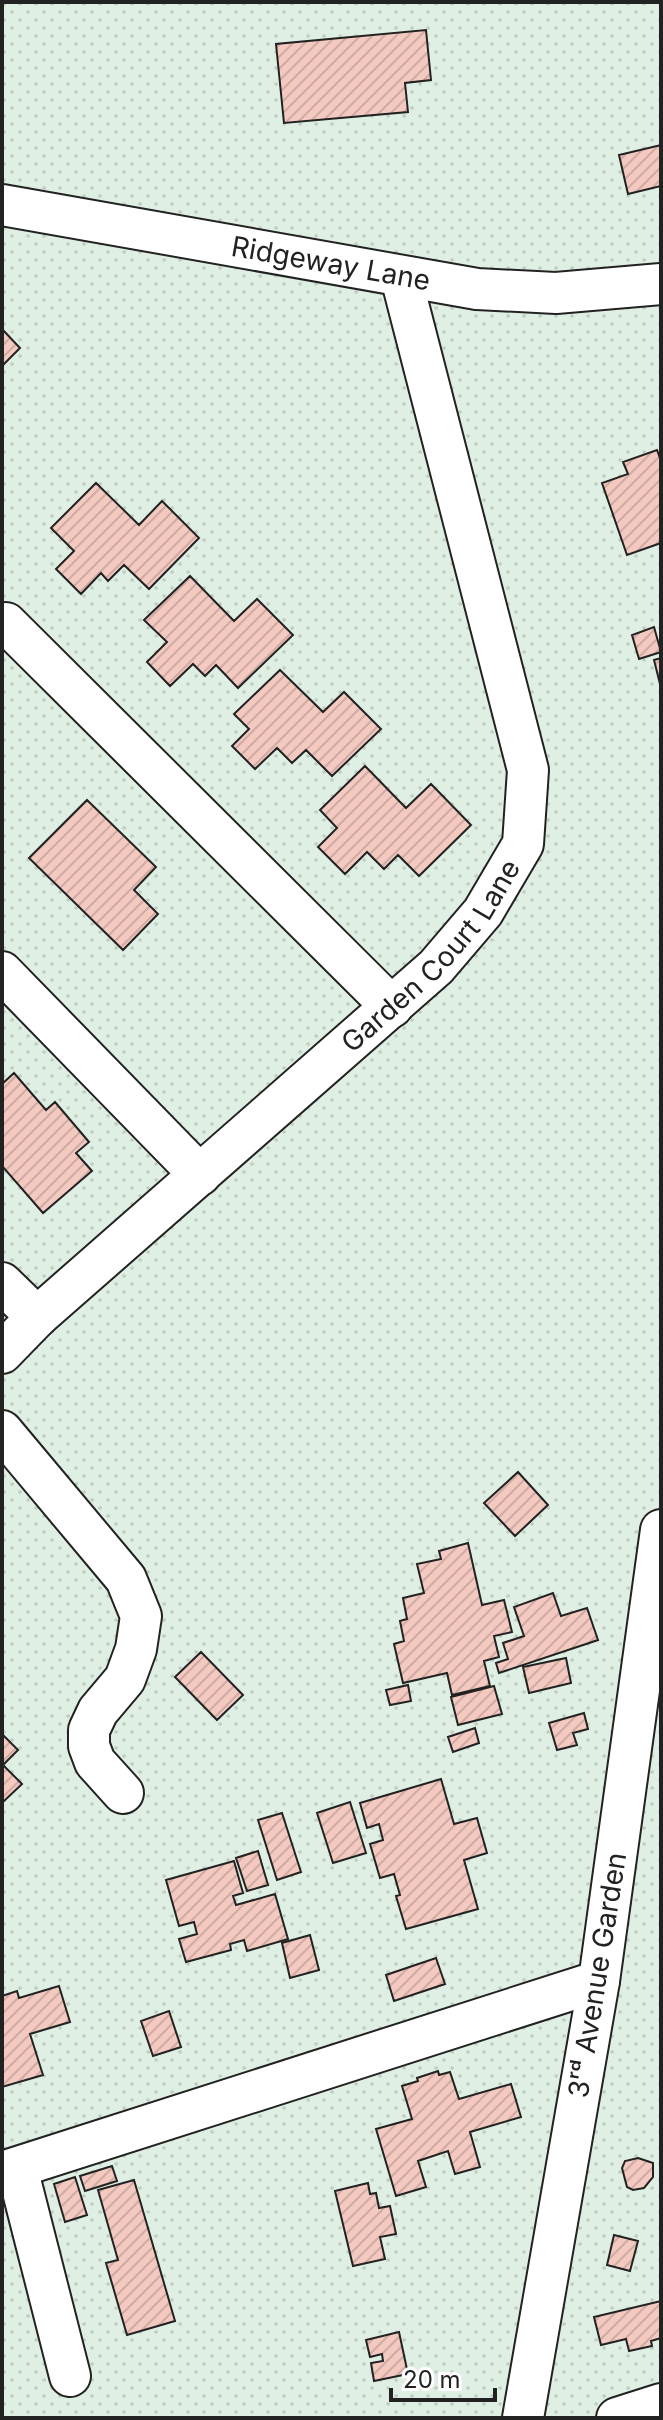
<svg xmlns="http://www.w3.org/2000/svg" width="663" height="2420" font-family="Inter,sans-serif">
	<defs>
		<pattern id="park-dots" width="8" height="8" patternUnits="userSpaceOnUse" patternTransform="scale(2)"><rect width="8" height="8" fill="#e0efe3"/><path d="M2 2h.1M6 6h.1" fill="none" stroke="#c0cdc2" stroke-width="1.8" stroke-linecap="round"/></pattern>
		<pattern id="building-hatch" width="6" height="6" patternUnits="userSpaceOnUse" patternTransform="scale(2)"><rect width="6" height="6" fill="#f3c9c0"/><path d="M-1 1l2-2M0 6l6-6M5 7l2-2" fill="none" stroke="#d0aca5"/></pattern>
	</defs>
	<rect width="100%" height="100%" fill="#fff"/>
	<!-- park -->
	<path fill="url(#park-dots)" stroke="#6f6f6f" stroke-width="2" d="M2,2H661V2418H2Z"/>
	<!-- building -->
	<path fill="url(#building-hatch)" stroke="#222" stroke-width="2" d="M426,30L431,80L405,83L408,112L284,123L276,44Z
		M661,145V186L628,194L619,155Z
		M2,329L20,348L2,366Z
		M657,450L661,461V543L627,555L602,483L628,474L623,462Z
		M96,483L139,525L162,501L199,538L149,589L124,565L108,581L101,573L81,594L56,569L74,551L51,528Z
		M190,576L234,621L257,599L293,635L238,688L216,665L205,676L193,664L170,686L147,662L167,642L144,620Z
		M654,627L661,652L639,659L632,635Z
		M661,658V688L654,660Z
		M280,670L323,712L344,692L381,729L332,776L306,750L292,763L277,748L255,769L232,746L249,729L234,714Z
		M365,766L406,808L431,784L471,825L419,876L398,855L384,869L367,852L345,874L318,847L337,828L320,810Z
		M87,800L156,867L134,890L158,914L123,950L29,858Z
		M14,1073L46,1110L55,1102L89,1142L76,1153L92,1171L43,1213L2,1166V1084Z
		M518,1472L548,1505L515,1536L484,1503Z
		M468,1543L482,1605L504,1600L512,1632L494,1636L499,1657L484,1661L490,1686L452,1695L447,1673L403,1683L394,1644L404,1641L400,1621L407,1619L403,1598L424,1593L417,1564L441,1559L439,1551Z
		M553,1593L561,1616L587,1608L598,1640L499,1673L496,1663L508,1659L503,1643L524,1636L514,1607Z
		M201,1652L243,1695L217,1720L175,1677Z
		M566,1658L571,1683L529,1693L523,1667Z
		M408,1685L411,1701L390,1705L386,1690Z
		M494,1686L502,1714L458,1725L451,1697Z
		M584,1713L588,1729L573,1733L577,1745L557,1750L549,1723Z
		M475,1728L479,1743L453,1752L448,1737Z
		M2,1734L18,1750L3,1765L22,1784L2,1803Z
		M441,1779L454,1824L477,1818L487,1853L464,1860L478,1909L406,1929L396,1896L400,1895L394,1874L380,1878L370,1844L383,1840L379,1824L367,1828L360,1803Z
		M350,1802L366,1853L333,1863L317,1813Z
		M282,1813L301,1872L277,1880L258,1820Z
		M258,1851L268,1885L247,1891L236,1858Z
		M234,1861L243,1893L233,1896L236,1905L275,1894L288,1939L247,1951L244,1940L230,1944L231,1950L186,1962L179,1939L197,1934L194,1922L179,1926L166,1880Z
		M310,1935L319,1970L290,1978L282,1943Z
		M436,1958L445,1984L394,2001L386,1975Z
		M59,1986L70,2022L30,2034L43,2075L2,2087V1996L17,1991L19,1998Z
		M169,2011L181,2047L153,2056L141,2021Z
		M438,2071L439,2075L450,2072L459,2099L511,2084L521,2117L470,2132L480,2167L455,2174L448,2151L418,2161L426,2187L396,2196L376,2129L412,2119L402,2086L418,2081L417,2078Z
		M638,2158L653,2163V2177L644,2188L633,2190L627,2187L622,2168L625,2161Z
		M112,2166L117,2181L85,2191L80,2176Z
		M75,2177L87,2215L65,2222L54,2184Z
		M134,2180L175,2321L127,2335L106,2263L118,2260L98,2190Z
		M368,2183L370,2194L376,2193L379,2208L390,2206L396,2234L380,2237L385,2259L353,2266L335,2191Z
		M614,2235L638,2241L630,2271L607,2265Z
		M661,2301V2338L651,2341L652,2346L629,2351L626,2339L601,2345L594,2317Z
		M399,2332L408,2374L374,2381L371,2363L383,2361L382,2354L370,2357L366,2340Z"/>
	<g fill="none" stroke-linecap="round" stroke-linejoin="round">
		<!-- minor casing -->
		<g stroke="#222" stroke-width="44">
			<g id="minor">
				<path id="s1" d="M2,205L477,289L556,293L661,284"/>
				<path d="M6,623L392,1007"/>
				<path d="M2,972L200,1175"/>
				<path d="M2,1283L37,1317"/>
				<path id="s2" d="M2,1353L37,1317L436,967L483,912L523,844L528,770L401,277"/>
				<path d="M2,1431L126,1579L141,1616L136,1649L125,1679L98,1711L89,1730V1746L95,1762L123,1793"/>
				<path d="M17,2168L70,2376"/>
				<path d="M2,2172L599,1981"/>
				<path d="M523,2418L599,1981L661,1530"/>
				<path d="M617,2418L661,2404"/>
			</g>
		</g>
		<!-- minor -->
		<use href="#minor" stroke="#fff" stroke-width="40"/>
	</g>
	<g text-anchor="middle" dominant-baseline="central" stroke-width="6" stroke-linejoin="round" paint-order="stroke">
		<!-- street labels -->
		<g font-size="28" fill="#222" stroke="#fff">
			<text stroke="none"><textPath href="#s1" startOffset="334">Ridgeway Lane</textPath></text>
			<text stroke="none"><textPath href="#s2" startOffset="586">Garden Court Lane</textPath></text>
			<text transform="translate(597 1975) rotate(-81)">3ʳᵈ Avenue Garden</text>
		</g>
	</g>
	<!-- border -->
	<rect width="663" height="2420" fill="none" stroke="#222222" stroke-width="8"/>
	<!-- scale -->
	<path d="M391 2388v12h104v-12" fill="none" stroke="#222222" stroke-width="4"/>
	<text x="403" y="2388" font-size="24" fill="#222222" stroke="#ffffff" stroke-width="6" paint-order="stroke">20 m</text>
</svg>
